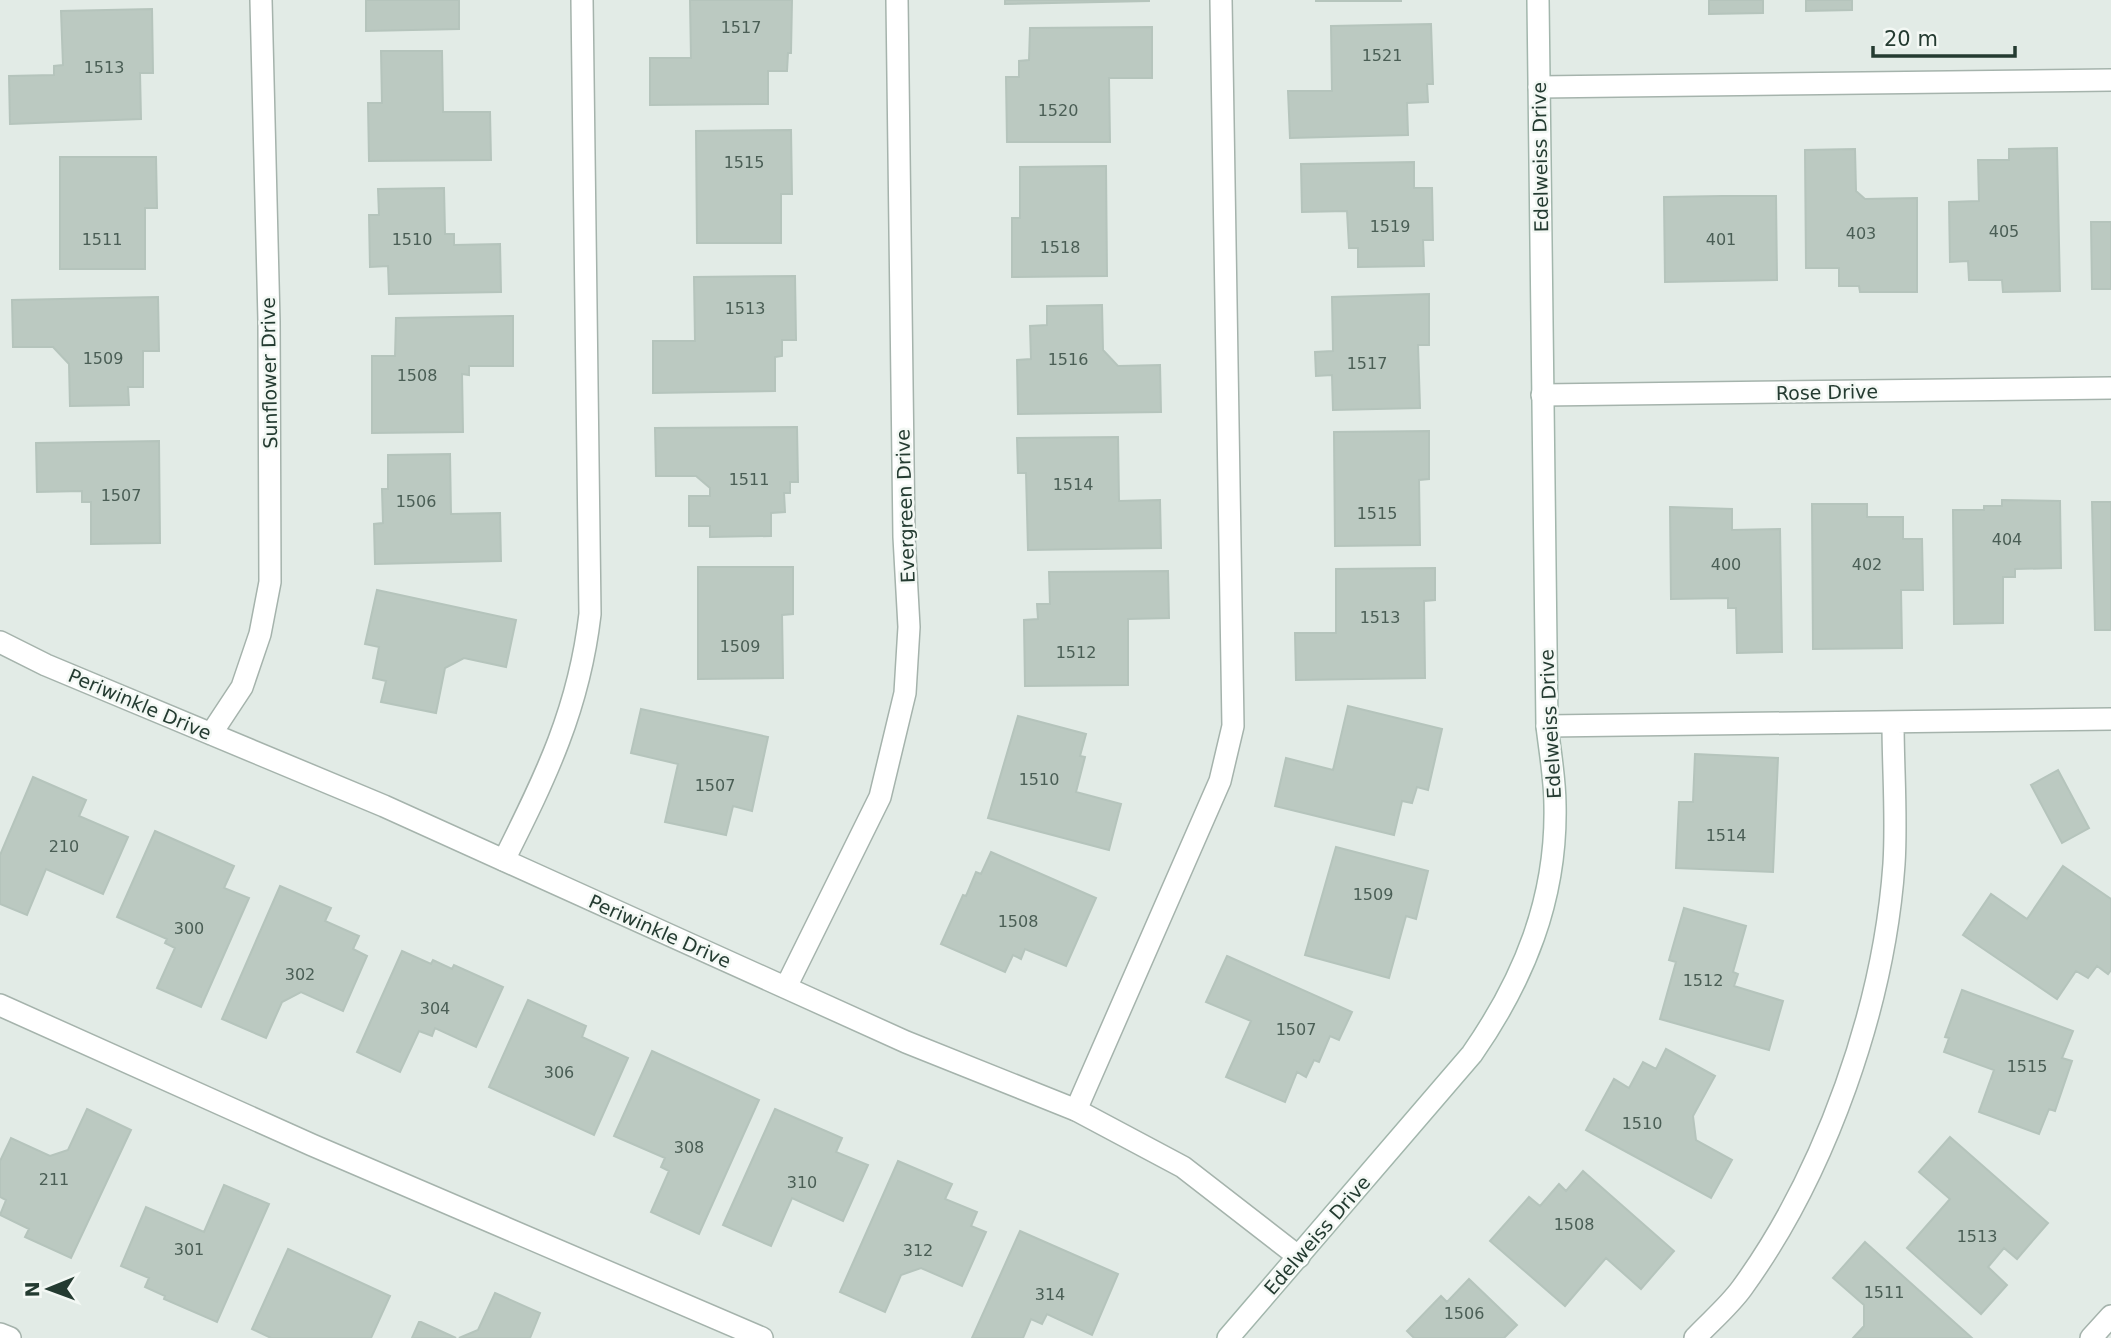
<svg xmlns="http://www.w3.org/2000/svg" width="2111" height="1338" font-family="'DejaVu Sans',sans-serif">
	<rect width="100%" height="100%" fill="#e2ebe6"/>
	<!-- building -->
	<path fill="#bbc9c1" stroke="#b5c4bc" stroke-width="2" d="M366,0H459V29L366,31Z
		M690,0H792L791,53H788L787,71H768V104L650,105V58H691Z
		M1005,0H1149V1L1005,4Z
		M1316,0H1401V1H1316Z
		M1709,0H1763V13L1709,14Z
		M1806,0H1852V10L1806,11Z
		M152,9L153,73H140L141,119L10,124L9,76L54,75V66L63,65L61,11Z
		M1431,24L1433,84H1427L1428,102L1407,103L1408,135L1290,138L1288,91H1332L1331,26Z
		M1152,27V78H1109L1110,142H1007L1006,77H1019V61L1029,60L1030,28Z
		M381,51H442L443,112H490L491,160L369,161L368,103H382Z
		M791,130L792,194H781V243H697L696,131Z
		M2057,148L2060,291L2003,292L2002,280H1969L1968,261L1950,262L1949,202L1979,201L1978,160H2009V149Z
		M1855,149L1856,191L1865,199L1917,198V292H1860L1859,286H1839V268H1806L1805,150Z
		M60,157H156L157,208H145V269H60Z
		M1414,162V188H1432L1433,240H1423L1424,266L1358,267V248H1349L1347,211L1302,212L1301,164Z
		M1106,166L1107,276L1012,277V218H1020V167Z
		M444,188L445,234H454V245L500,244L501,292L389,294L388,266L370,267L369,215H379L378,189Z
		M1722,196H1776L1777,280L1665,282L1664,197Z
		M2091,222H2111V289H2092Z
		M795,276L796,340H782V356L775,357V391L653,393V341H695L694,277Z
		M1429,294V345H1418L1420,408L1333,410L1332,375L1316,376L1315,352L1333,351L1332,297Z
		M158,297L159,351H143V387H128L129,405L70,406L69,364L53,347H13L12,300Z
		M1102,305L1103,350L1118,366L1160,365L1161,412L1018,414L1017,360L1031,359L1030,326L1047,325V306Z
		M513,316V366H469V375L462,374L463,432L372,433V356H395L396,318Z
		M797,427L798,482H790V493H784L785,512L771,513V536L710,537V526H689V496H710V488L696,476H656L655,428Z
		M1429,431V479L1419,480L1420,545L1335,546L1334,432Z
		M1118,437L1119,501L1160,500L1161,548L1028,550L1026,473H1018L1017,438Z
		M159,441L160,543L91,544V502H82V491L37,492L36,443Z
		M450,454L451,514L500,513L501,561L375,564L374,524L383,523L382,489H388V455Z
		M2002,500L2060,501L2061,568L2015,569V577H2003V623L1954,624L1953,510H1984V506H2002Z
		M2092,502H2111V630H2095Z
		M1812,504H1867V517H1903V539H1922L1923,590H1901L1902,648L1813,649Z
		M1670,507L1732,509V530L1780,529L1782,652L1737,653L1736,608H1728V598L1671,599Z
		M698,567H793V614L782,615L783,678L698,679Z
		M1435,568V600L1424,601L1425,678L1296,680L1295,633H1336V569Z
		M1168,571L1169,618L1128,619V685L1025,686L1024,620L1038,619L1037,604H1050L1049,572Z
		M377,590L516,620L506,667L464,658L445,668L436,713L381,702L386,681L373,678L379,647L365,644Z
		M1348,706L1442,729L1428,790L1417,787L1412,803L1402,801L1394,835L1275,806L1286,758L1333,770Z
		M641,709L768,737L752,811L733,806L726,835L665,822L678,764L631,753Z
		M1018,716L1086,734L1080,756L1085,757L1076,792L1121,804L1109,850L988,818Z
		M1695,754L1778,758L1773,872L1676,868L1679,802H1693Z
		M2058,770L2089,828L2062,843L2031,785Z
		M33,777L86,800L79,816L128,837L103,894L46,869L27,915L0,904V855Z
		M155,831L234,866L224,888L249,898L201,1007L157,988L175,948L165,943L167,939L117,917Z
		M1336,847L1428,871L1416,919L1406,916L1389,978L1305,955Z
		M991,852L1096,898L1066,966L1025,949L1021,959L1013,955L1005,972L941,944L963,895L966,896L976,872L981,874Z
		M2063,866L2111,899V970L2108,974L2097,966L2088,978L2076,971L2057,999L1963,935L1991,894L2027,919Z
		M280,886L331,908L325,921L359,936L353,949L367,956L343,1011L301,992L282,1002L266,1038L222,1019Z
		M1684,908L1746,926L1733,972L1738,974L1734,986L1783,1001L1769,1050L1660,1019L1676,962L1669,960Z
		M402,951L431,964L433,960L452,969L454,965L503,987L476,1047L435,1028L432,1036L419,1031L400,1072L357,1052Z
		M1227,956L1352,1012L1339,1040L1330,1036L1319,1062L1314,1060L1306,1077L1297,1072L1285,1102L1226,1077L1251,1021L1206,1002Z
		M1962,990L2073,1031L2062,1058L2072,1061L2055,1111L2049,1109L2039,1134L1979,1112L1994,1070L1944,1052L1949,1038L1945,1037Z
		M528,1000L586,1026L582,1037L628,1058L594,1135L489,1087Z
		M1666,1049L1715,1076L1693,1116L1696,1140L1732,1160L1711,1198L1586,1130L1614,1079L1629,1088L1643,1062L1656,1069Z
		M652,1051L759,1100L699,1234L651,1212L669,1171L661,1167L665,1158L614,1136Z
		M87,1109L131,1130L71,1258L25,1237L29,1229L0,1215L6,1200L0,1197V1161L11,1138L50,1156L68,1150Z
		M775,1109L842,1138L836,1152L868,1165L843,1221L792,1198L771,1246L723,1225Z
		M1950,1137L2048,1223L2017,1259L2004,1248L1988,1267L2007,1285L1981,1314L1907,1248L1950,1199L1919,1172Z
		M898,1161L952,1184L945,1199L977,1212L971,1226L986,1232L962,1286L921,1268L901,1275L885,1312L840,1292Z
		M1583,1171L1674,1251L1641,1289L1606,1258L1565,1306L1490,1241L1529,1197L1540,1206L1559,1184L1566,1191Z
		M224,1185L269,1204L217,1322L164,1299L165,1296L145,1287L149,1278L121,1266L146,1207L204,1232Z
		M1020,1231L1118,1274L1092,1335L1047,1314L1042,1324L1031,1319L1023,1338H972Z
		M1865,1242L1972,1338H1853L1864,1326V1305L1833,1278Z
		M288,1249L390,1296L371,1338H271L252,1329Z
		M1469,1279L1517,1325L1504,1338H1414L1407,1331L1441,1296L1447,1302Z
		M495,1293L540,1313L530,1338H459L478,1330Z
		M419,1322H421L456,1338H412Z"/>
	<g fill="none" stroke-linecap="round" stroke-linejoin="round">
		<!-- lane casing -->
		<g stroke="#a5b3ac" stroke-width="24">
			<path id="lane" d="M1539,87L2111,80
				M1547,726L2111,719
				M504,860C546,776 579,709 590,614L582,0
				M0,1005L312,1145L762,1338
				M1076,1110L1220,781L1233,726L1221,0
				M1695,1338C1710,1322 1729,1306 1742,1288C1826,1172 1884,1007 1894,864C1897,817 1893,769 1893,722"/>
		</g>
		<!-- street casing -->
		<g stroke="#a5b3ac" stroke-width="24">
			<path id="street" d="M1542,395L2111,388
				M0,642L46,665L384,806L906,1042L1076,1110L1183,1167L1299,1257
				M211,734L242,687L260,634L270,582L269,321L261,0
				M786,987L880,797L905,693L909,627L904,537L897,0
				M0,1334L10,1338
				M2091,1338L2111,1316"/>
		</g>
		<!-- secondary casing -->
		<g stroke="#a2b6ac" stroke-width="24">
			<path id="secondary" d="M1228,1338L1472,1054C1524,979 1557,899 1555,805C1555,779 1550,752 1547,726L1538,0"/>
		</g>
		<!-- lane -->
		<use href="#lane" stroke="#fff" stroke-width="21"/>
		<!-- street -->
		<use href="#street" stroke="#fff" stroke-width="21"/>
		<!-- secondary -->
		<use href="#secondary" stroke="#fff" stroke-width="21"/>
	</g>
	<g text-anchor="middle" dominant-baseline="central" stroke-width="5" stroke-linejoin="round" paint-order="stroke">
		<!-- number labels -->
		<g font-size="16" fill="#4a5e55">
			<text x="741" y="27">1517</text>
			<text x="1382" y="55">1521</text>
			<text x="104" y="67">1513</text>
			<text x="1058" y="110">1520</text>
			<text x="744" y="162">1515</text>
			<text x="1390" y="226">1519</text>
			<text x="2004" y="231">405</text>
			<text x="1861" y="233">403</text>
			<text x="102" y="239">1511</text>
			<text x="412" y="239">1510</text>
			<text x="1721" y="239">401</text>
			<text x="1060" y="247">1518</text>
			<text x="745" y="308">1513</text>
			<text x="103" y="358">1509</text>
			<text x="1068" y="359">1516</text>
			<text x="1367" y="363">1517</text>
			<text x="417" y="375">1508</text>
			<text x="749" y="479">1511</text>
			<text x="1073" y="484">1514</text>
			<text x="121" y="495">1507</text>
			<text x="416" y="501">1506</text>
			<text x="1377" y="513">1515</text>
			<text x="2007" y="539">404</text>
			<text x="1726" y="564">400</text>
			<text x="1867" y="564">402</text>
			<text x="1380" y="617">1513</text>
			<text x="740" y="646">1509</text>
			<text x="1076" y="652">1512</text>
			<text x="1039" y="779">1510</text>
			<text x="715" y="785">1507</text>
			<text x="1726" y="835">1514</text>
			<text x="64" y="846">210</text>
			<text x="1373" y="894">1509</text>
			<text x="1018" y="921">1508</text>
			<text x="189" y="928">300</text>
			<text x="300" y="974">302</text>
			<text x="1703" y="980">1512</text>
			<text x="435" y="1008">304</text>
			<text x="1296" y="1029">1507</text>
			<text x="2027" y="1066">1515</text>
			<text x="559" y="1072">306</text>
			<text x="1642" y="1123">1510</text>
			<text x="689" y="1147">308</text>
			<text x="54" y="1179">211</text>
			<text x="802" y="1182">310</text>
			<text x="1574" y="1224">1508</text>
			<text x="1977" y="1236">1513</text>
			<text x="189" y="1249">301</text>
			<text x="918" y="1250">312</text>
			<text x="1884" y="1292">1511</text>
			<text x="1050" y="1294">314</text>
			<text x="1464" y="1313">1506</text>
		</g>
		<!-- street labels -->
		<g font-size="19" fill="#243b31" stroke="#f3f8f4">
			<text transform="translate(1540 157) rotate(-91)">Edelweiss Drive</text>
			<text transform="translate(269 373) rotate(-91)">Sunflower Drive</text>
			<text transform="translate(1827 392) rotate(-1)">Rose Drive</text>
			<text transform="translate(905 506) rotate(-92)">Evergreen Drive</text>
			<text transform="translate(140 704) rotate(23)">Periwinkle Drive</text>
			<text transform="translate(1550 724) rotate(-93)">Edelweiss Drive</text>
			<text transform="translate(660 931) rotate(24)">Periwinkle Drive</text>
			<text transform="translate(1317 1235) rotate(-49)">Edelweiss Drive</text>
		</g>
	</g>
	<!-- north arrow -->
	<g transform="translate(49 1289) rotate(269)" stroke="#f3f8f4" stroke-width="5" paint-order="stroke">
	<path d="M0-5L12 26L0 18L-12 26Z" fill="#243b31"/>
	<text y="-10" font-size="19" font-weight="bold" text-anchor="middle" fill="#243b31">N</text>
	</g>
	<!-- scale -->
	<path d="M1873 46v10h142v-10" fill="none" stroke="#243b31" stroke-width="3.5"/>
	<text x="1884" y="46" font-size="21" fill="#243b31" stroke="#f3f8f4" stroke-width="5" paint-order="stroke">20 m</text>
</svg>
